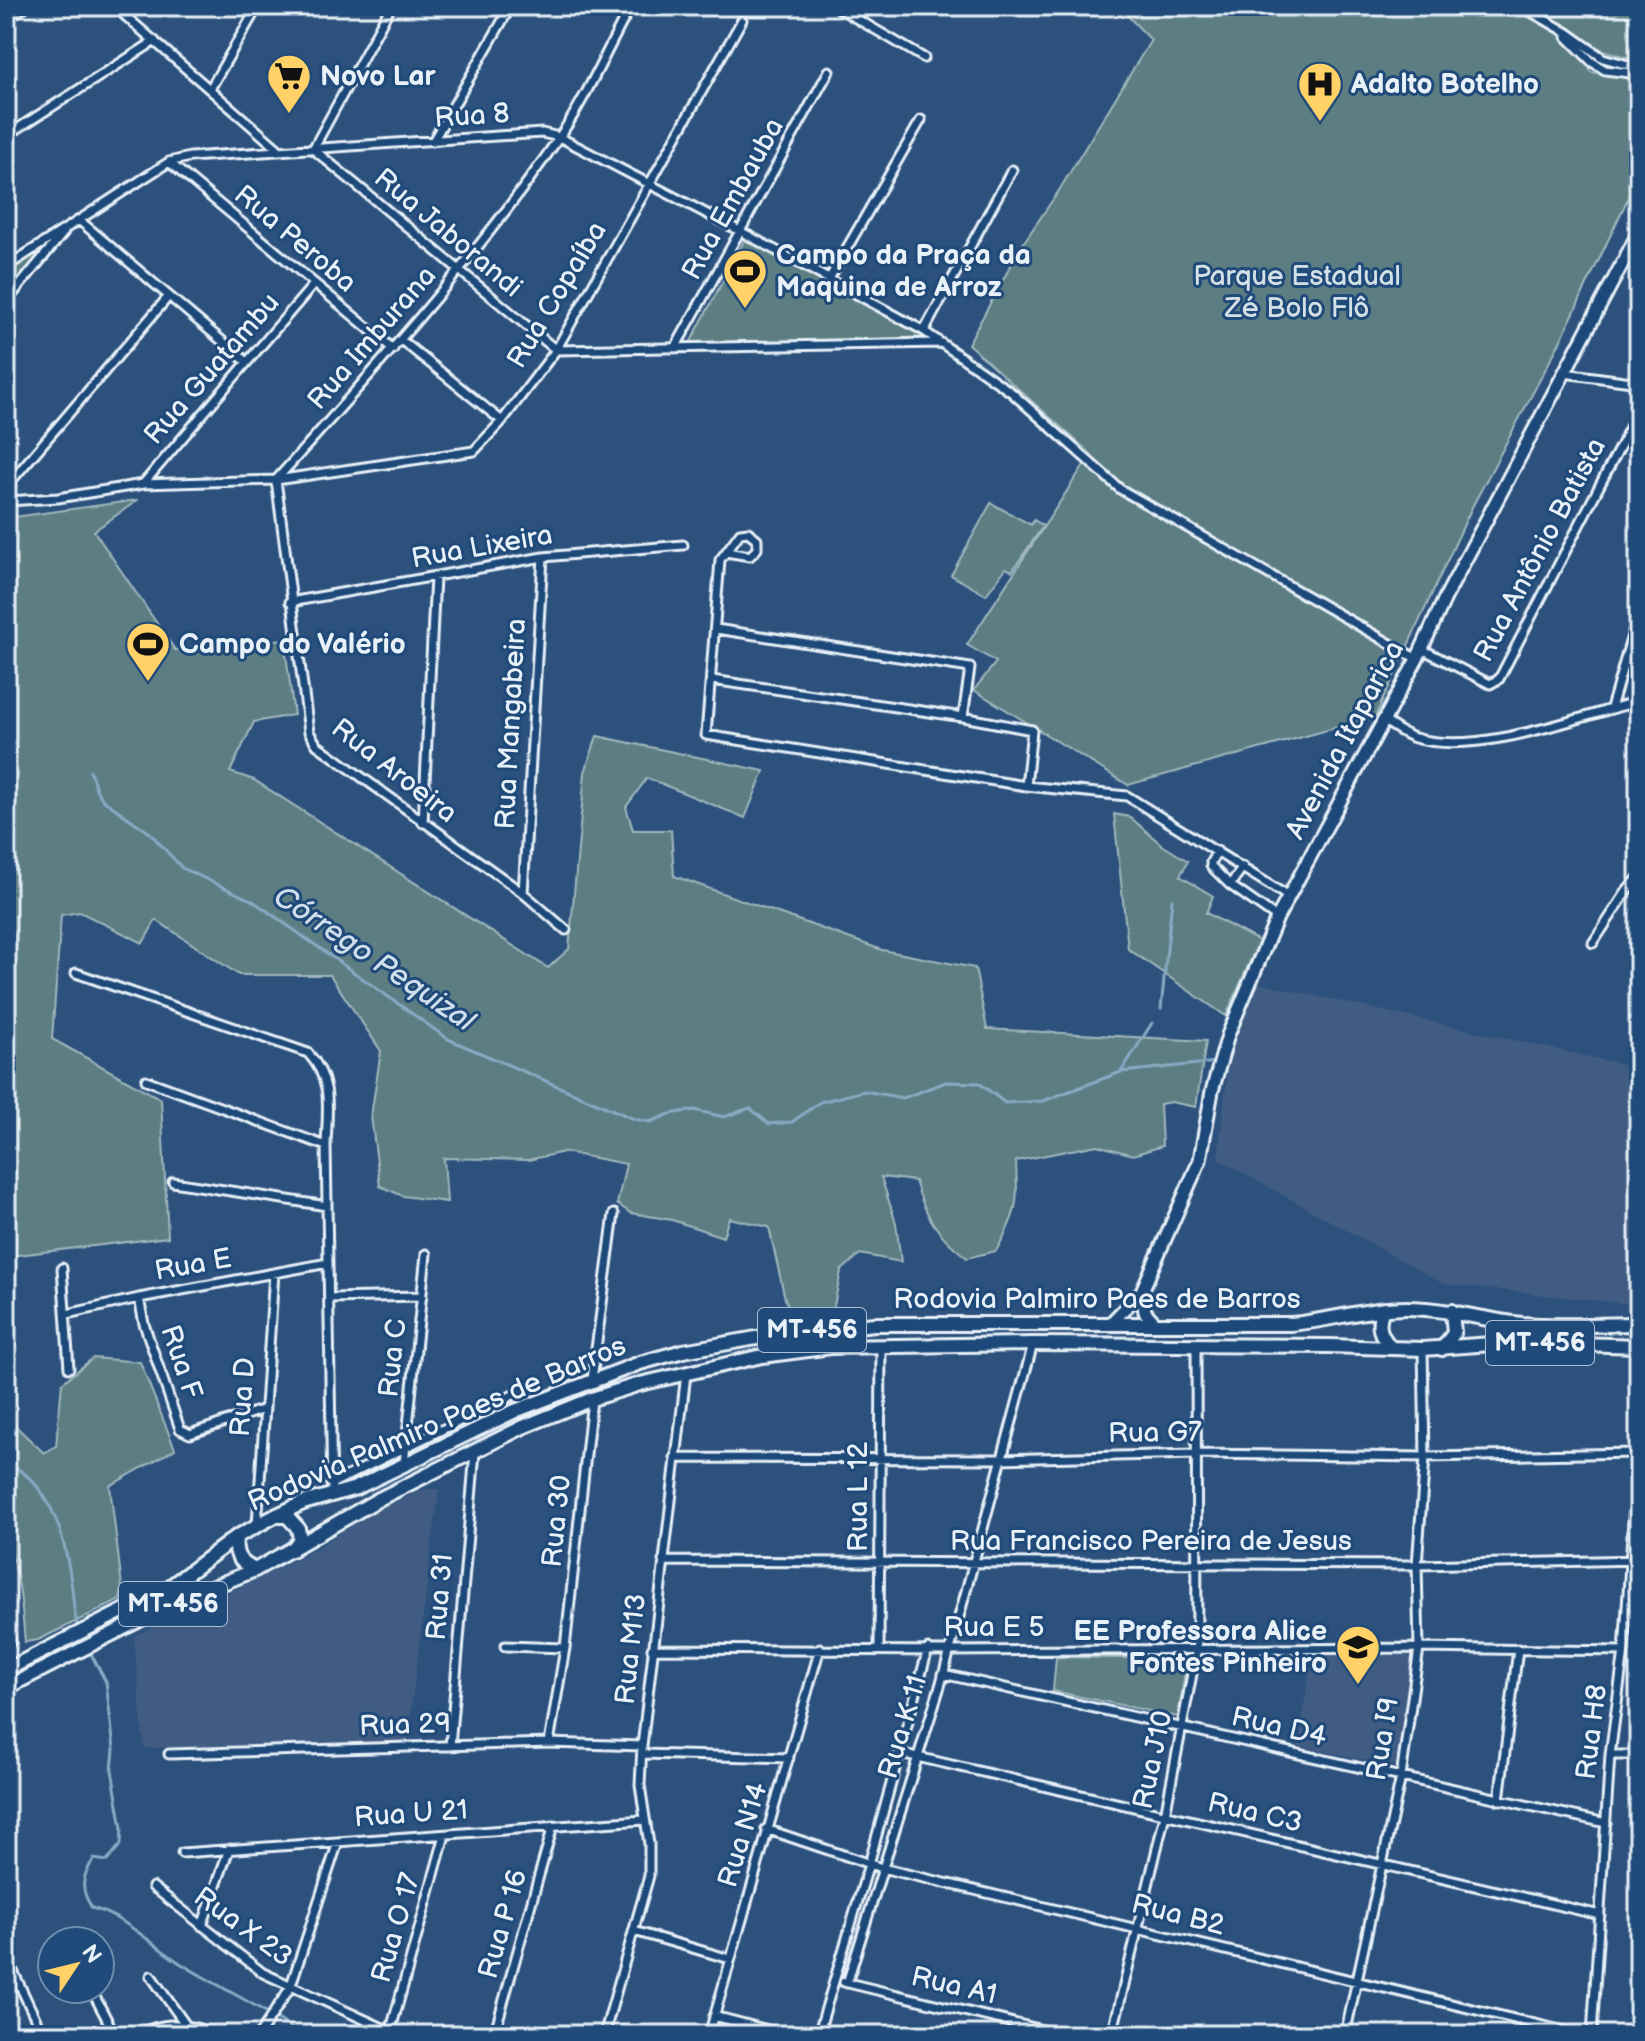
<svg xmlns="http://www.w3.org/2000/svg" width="1645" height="2041" font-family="'Balsamiq Sans',sans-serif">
	<rect width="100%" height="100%" fill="#2d517d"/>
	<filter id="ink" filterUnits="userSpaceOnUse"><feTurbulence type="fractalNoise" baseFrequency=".0125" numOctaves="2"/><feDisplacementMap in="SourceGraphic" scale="16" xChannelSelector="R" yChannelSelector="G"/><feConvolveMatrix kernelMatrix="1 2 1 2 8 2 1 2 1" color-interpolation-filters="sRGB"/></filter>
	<g filter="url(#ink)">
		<!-- built -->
		<path fill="#415c83" d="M1258,983L1639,1068V1305L1444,1284L1218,1159L1229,1058Z
			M424,1489H439L407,1742L144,1748L134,1636L270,1573L322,1545L368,1514Z
			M1312,1654L1413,1655L1399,1767L1298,1746Z"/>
		<!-- green -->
		<path fill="#5c7e83" stroke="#a2b8be" stroke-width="2" d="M1118,6H1639V61L1598,48L1589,68L1591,72L1639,80V175L1560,342L1472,507L1375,717L1128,785L974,690L996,662L967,645L1091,454L968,344L1022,245L1058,192L1151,40Z
			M745,239L927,337L688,347Z
			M46,246L6,294V273Z
			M138,500L94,531L175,650L284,639L294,715L254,722L230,772L254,780L548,968L569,949L585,772L597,736L764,771L745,818L647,778L626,807L633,830H671L674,876L882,950L975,968L987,1029L1206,1041L1196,1107L1171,1102L1160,1104L1162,1146L1133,1155L1097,1145L1016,1161C1018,1204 1018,1212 996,1251L967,1258C936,1234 926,1217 915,1181L881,1177L896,1223L901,1262L860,1254L841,1271L831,1321L796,1323L785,1299L769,1227L729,1218L723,1237L672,1220L631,1213L617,1204L626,1164L564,1152L528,1160L444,1158L447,1202L403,1196L380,1186L371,1116L381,1051L330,975H239L156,920L143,943L80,912L61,915L52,1039L161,1099L168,1237L10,1256L7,1418L44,1453L56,1446L62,1383L93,1358L140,1362L175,1449L110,1486L122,1587L120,1600L38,1640L25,1642C22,1607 19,1570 6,1536V518Z
			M991,503L1031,525L1034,520L1043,526L1012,571L1006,568L986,595L951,575Z
			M1114,814L1130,817L1162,845L1188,861L1180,876L1213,896L1206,913L1259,941L1226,1016L1128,949Z
			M1056,1657L1187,1659L1178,1717L1053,1691Z"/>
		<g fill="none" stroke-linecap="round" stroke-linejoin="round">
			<!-- stream -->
			<path stroke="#86abc4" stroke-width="3" d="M90,771L97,791L103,800L150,833L182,868L253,901L448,1039L634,1119L650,1122L670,1114L694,1110L724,1117L750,1108L769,1124L792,1122L820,1102L864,1091L903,1098L946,1082L979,1083L1005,1103L1043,1101L1121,1072L1217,1062
				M1161,1009L1172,899
				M1121,1072L1152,1023
				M6,1463C51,1481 65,1538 71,1582C74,1598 73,1615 79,1631
				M90,1652L106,1682L114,1749L112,1770L122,1828L121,1844L107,1861L94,1859C81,1877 80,1890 92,1908C125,1917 151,1944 180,1963C220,1988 263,2007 302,2035"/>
			<!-- street casing -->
			<g stroke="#e8f1f8" stroke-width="13">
				<path id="street" d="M114,6L278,149
					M391,6L313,149L556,350
					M835,6L924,58
					M1521,6L1568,33L1603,58L1639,68
					M6,19L26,6
					M1567,37L1592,62L1605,70L1639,74
					M210,89L258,6
					M6,136L155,41
					M433,141L511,6
					M169,162L393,349
					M79,220L247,362
					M6,267L169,162L190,157L542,133L559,137L740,231L924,331L1011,392L1120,489L1417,659
					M829,279L921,120
					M6,302L64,232
					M924,331L1012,170
					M401,340L502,421
					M675,348L829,71
					M556,350L941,343
					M1564,373L1639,383
					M143,484L314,284
					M6,487L169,296
					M6,501L58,498L143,484L276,480L474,451L502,421L556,350L742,20
					M726,552L750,556L757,549V539L748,532L740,533L720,560L706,735L1026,786L1127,796L1289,897
					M290,602L543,557L683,545
					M716,629L970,668L963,717
					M1422,649L1490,684L1499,679L1639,410
					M712,680L963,717L1032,730L1026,786
					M1611,708L1639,611
					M1383,720C1393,726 1404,735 1415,738C1478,756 1576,718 1639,701
					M423,823L435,577
					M1217,851L1211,862V866L1230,885
					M1243,867L1230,885L1277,918
					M523,893L543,557
					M566,930L523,893L317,745L309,732L276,480C374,370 474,261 558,139C586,99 607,49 631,6
					M1593,943L1627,891L1639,877
					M76,973L308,1053C334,1081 327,1110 326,1146L332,1495
					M146,1080L326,1146
					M173,1182L327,1206
					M62,1268L69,1368
					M139,1298L144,1324L180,1429L190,1434L264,1409
					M329,1298L422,1296
					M67,1314L139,1298L328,1263
					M592,1379L614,1214
					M675,1458L1000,1459L1196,1454L1425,1457L1637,1453
					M404,1464L426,1254
					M331,1484L513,1395
					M257,1525L274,1273
					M663,1561L1417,1565L1639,1560
					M6,1635L11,1641
					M505,1646L565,1648
					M652,1649L948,1651L1419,1648L1624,1651
					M879,1649L881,1346
					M943,1674L1606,1823
					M549,1743L565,1648L592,1399
					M450,1746L475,1452
					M900,1753L1600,1915
					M169,1754L549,1743L642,1746
					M642,1754L789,1758
					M1610,1755H1639
					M1499,1800L1518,1649
					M766,1829L882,1868L1581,2035
					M182,1853L644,1820
					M153,1887L263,1973L398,2035
					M202,1926L229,1849
					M634,1931L730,1959
					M6,1956L43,2035
					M151,1976L185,2024
					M844,1982L1063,2035
					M847,1983L941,1683L1033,1344
					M91,1989L115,2035
					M714,2016L787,2035
					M390,2033L445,1835
					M136,2035C169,2019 185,2024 219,2035
					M259,2035L290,1988L338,1842
					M494,2035L553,1826
					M604,2035L649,1876V1844L640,1785L642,1746L686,1374
					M709,2035L820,1648
					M818,2035L869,1864L928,1649
					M1112,2035L1165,1815L1197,1648L1196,1345
					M1345,2035L1401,1777L1419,1648L1417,1565L1425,1457L1423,1349
					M1592,2035L1610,1755L1624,1651L1639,1433"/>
			</g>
			<!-- secondary casing -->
			<g stroke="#e8f1f8" stroke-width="17">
				<path id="secondary" d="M1142,1291L1145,1312L1156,1324
					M1110,1324L1142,1291L1200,1160L1212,1091L1228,1035L1277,918L1417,659L1445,598L1639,232"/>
			</g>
			<!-- primary casing -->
			<g stroke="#e8f1f8" stroke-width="18">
				<path id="primary" d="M1383,1309C1376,1326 1380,1335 1391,1348
					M1442,1349L1454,1333L1452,1311
					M275,1516H287L298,1528L300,1539L292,1550
					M236,1537C234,1555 239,1562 255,1570
					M6,1670L168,1588L236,1537L275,1516L303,1503L356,1488L515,1411L640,1363L683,1351L762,1337L874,1324H1290C1329,1321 1367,1308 1406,1308C1446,1308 1483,1320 1522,1324C1560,1327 1600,1324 1639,1324
					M6,1688L171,1604L255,1570L379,1499L523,1427L592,1399L640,1384L762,1356L831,1347L1033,1344L1329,1346L1423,1349L1518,1342L1639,1346"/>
			</g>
			<!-- street -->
			<use href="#street" stroke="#1f4a7a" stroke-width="7"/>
			<!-- secondary -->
			<use href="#secondary" stroke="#1f4a7a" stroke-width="11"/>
			<!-- primary -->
			<use href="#primary" stroke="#1f4a7a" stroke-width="12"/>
		</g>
	</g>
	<!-- icons -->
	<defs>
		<g id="supermarket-pin" transform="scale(2.3)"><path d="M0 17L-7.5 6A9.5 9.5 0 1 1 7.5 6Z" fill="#ffd166" stroke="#1f4a7a"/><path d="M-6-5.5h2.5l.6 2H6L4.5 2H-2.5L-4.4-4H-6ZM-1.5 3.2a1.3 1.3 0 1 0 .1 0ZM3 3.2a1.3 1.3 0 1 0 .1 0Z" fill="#111"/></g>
		<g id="hospital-pin" transform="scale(2.3)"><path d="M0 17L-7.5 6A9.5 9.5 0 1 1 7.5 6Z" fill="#ffd166" stroke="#1f4a7a"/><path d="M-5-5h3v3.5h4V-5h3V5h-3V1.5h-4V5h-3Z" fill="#111"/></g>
		<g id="stadium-pin" transform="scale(2.3)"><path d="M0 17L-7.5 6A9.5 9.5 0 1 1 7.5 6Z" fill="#ffd166" stroke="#1f4a7a"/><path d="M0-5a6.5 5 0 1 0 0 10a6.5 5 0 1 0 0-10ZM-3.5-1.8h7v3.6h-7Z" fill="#111"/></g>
		<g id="school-pin" transform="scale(2.3)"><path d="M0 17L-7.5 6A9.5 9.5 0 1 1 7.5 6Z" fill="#ffd166" stroke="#1f4a7a"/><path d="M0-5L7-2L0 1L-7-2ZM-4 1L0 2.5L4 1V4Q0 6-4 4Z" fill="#111"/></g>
	</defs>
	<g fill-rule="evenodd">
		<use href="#supermarket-pin" x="289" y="76"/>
		<use href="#hospital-pin" x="1320" y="84"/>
		<use href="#stadium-pin" x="745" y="271"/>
		<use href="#stadium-pin" x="148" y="644"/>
		<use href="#school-pin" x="1358" y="1647"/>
	</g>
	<g text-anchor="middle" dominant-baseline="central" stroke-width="6" stroke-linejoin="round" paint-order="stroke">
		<!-- shield labels -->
		<g fill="#1f4a7a" stroke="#acbfd2" stroke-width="2">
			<rect x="758" y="1308" width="108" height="44" rx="6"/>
			<rect x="1486" y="1321" width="108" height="44" rx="6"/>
			<rect x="119" y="1582" width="108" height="44" rx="6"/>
		</g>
		<g font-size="26" font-weight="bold" fill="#e8f1f8">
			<text x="812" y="1330">MT-456</text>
			<text x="1540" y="1343">MT-456</text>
			<text x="173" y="1604">MT-456</text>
		</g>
		<!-- poi labels -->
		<g font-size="28" font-weight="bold" fill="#e8f1f8" stroke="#1f4a7a" text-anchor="start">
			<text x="320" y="76">Novo Lar</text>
			<text x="1351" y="84">Adalto Botelho</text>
			<text x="776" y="255">Campo da Praça da<tspan x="776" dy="32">Maquina de Arroz</tspan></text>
			<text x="179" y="644">Campo do Valério</text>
			<text x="1327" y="1631" text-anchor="end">EE Professora Alice<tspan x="1327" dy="32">Fontes Pinheiro</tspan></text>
		</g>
		<!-- street labels -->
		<g font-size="28" fill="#e8f1f8" stroke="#1f4a7a">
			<text transform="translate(472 116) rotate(-4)">Rua 8</text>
			<text transform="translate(733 199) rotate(-61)">Rua Embauba</text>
			<text transform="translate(448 233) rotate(40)">Rua Jaborandi</text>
			<text transform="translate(295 239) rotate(40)">Rua Peroba</text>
			<text transform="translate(557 295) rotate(-59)">Rua Copaíba</text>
			<text transform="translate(372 338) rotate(-49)">Rua Imburana</text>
			<text transform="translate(212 369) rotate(-49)">Rua Guatambu</text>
			<text transform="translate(482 547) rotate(-10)">Rua Lixeira</text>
			<text transform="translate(1540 550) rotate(-62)">Rua Antônio Batista</text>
			<text transform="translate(511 724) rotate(-87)">Rua Mangabeira</text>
			<text transform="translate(1345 740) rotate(-62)">Avenida Itaparica</text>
			<text transform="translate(394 771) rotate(38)">Rua Aroeira</text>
			<text transform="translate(193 1265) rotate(-10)">Rua E</text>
			<text x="1097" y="1299">Rodovia Palmiro Paes de Barros</text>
			<text transform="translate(393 1358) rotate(-84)">Rua C</text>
			<text transform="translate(181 1362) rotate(71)">Rua F</text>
			<text transform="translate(243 1397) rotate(-86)">Rua D</text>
			<text transform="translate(437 1424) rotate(-23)">Rodovia Palmiro Paes de Barros</text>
			<text transform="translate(1155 1433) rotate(-1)">Rua G7</text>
			<text transform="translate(858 1497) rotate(-90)">Rua L 12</text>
			<text transform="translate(557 1521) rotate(-84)">Rua 30</text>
			<text x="1151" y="1541">Rua Francisco Pereira de Jesus</text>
			<text transform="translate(440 1597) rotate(-85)">Rua 31</text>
			<text x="994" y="1627">Rua E 5</text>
			<text transform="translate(631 1649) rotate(-84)">Rua M13</text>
			<text transform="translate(405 1725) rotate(-2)">Rua 29</text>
			<text transform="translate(903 1727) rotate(-73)">Rua K 11</text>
			<text transform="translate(1279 1727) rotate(13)">Rua D4</text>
			<text transform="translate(1592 1732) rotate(-83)">Rua H8</text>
			<text transform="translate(1383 1739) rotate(-81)">Rua I9</text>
			<text transform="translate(1153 1760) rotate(-78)">Rua J10</text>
			<text transform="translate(1255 1813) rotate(13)">Rua C3</text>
			<text transform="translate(411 1814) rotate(-4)">Rua U 21</text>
			<text transform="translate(743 1835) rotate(-73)">Rua N14</text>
			<text transform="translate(1178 1915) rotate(14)">Rua B2</text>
			<text transform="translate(503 1924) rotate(-74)">Rua P 16</text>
			<text transform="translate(243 1927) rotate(36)">Rua X 23</text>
			<text transform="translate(396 1928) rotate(-74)">Rua O 17</text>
			<text transform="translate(954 1986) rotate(13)">Rua A1</text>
		</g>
		<!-- park labels -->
		<g font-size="28" fill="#d3e0e6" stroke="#1f4a7a">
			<text x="1297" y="276">Parque Estadual<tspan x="1297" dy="32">Zé Bolo Flô</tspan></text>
		</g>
		<!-- water labels -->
		<g font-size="30" font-style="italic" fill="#d0dfeb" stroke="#1f4a7a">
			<text transform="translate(374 959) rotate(34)">Córrego Pequizal</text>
		</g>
	</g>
	<!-- margin -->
	<rect width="1645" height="2041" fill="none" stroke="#1f4a7a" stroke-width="32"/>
	<rect x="16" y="16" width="1613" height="2009" fill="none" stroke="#e8f1f8" stroke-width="3" filter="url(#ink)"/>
	<!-- north arrow -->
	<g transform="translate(76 1965) rotate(55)"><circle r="38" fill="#1f4a7a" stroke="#6f8dac" stroke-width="2"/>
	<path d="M0-6L14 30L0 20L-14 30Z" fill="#ffd166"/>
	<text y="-12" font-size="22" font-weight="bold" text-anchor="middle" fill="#e8f1f8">N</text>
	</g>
</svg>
